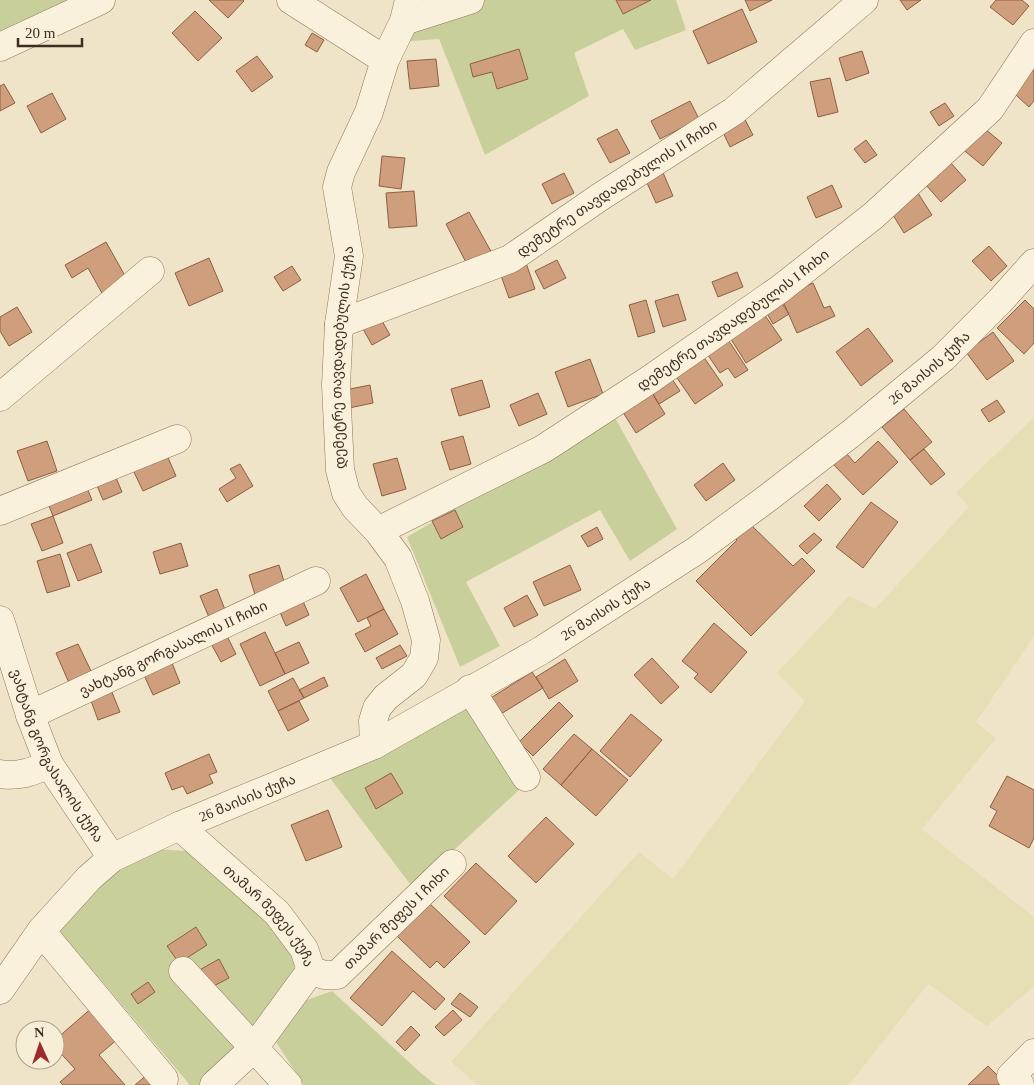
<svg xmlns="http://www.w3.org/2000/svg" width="1034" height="1085" font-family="'Times New Roman','Noto Sans Georgian',serif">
	<rect width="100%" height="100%" fill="#f0e4c8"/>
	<!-- farmland -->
	<path fill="#e6deb5" d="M1034,417V636L976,722L996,738L922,829L1034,917V986L987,1026L928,984L849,1085H478L451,1062L639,852L673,879L805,701L777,673L849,596L875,609L969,507L956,493Z"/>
	<!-- green -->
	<path fill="#c9cf9b" d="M0,0H70L0,32Z
		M415,0H676L686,30L635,50L623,29L574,53L589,96L485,155L439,39L397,42Z
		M614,416L677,529L630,561L600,510L466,582L500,646L460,667L407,537Z
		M465,705L519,790L413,888L330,778Z
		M155,849L187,851L214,863L293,950L295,963L292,981L204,1085H190L56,927L101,874Z
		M332,991L422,1074L436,1085H304L276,1042L281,1028L304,1001Z"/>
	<!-- building -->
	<path fill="#cf9f7d" stroke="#8d5f41" d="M209,0H243L244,1L228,18Z
		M616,0H651L623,14Z
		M745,0H772L750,11Z
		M900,0H921L907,10Z
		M996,0H1022L1029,6L1013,25L990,7Z
		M742,9L757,42L708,64L693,31Z
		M195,11L222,38L198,61L172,33Z
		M312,33L324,40L317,52L305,45Z
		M519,49L528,79L497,89L492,72L473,77L470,64Z
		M862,51L869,73L846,81L839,58Z
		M1034,55V101L1029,107L1004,84Z
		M257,56L273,77L252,92L236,71Z
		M436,59L439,86L410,89L407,61Z
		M830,78L838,112L818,117L810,82Z
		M4,84L15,103L0,111V86Z
		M52,93L66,119L41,133L27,106Z
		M690,101L699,119L660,139L651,121Z
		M945,103L954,116L939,126L930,112Z
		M741,112L753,135L730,147L719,124Z
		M979,124L1002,143L983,166L960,147Z
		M617,129L630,153L610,163L597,139Z
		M866,140L877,155L865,163L854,149Z
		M943,154L966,180L941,202L918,176Z
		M382,156L405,158L401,189L379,186Z
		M661,168L673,196L656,203L644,176Z
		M564,173L574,193L552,204L542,184Z
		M832,185L842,207L816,218L807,197Z
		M914,187L932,215L904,233L887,205Z
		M414,191L417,226L389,228L386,193Z
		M469,212L493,255L469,268L446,224Z
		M106,242L128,281L103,295L88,268L72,278L65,265Z
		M989,246L1007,266L991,281L972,261Z
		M209,258L223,291L189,306L175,273Z
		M525,260L535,289L509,298L499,270Z
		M557,260L566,278L544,289L535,271Z
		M292,266L301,280L283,291L274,277Z
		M737,272L743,287L718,297L712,282Z
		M813,283L824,308L830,306L835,316L797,333L781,297Z
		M678,294L686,320L663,327L655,301Z
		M646,300L655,332L638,337L629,305Z
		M780,300L789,314L773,324L765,310Z
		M1025,300L1034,309V343L1024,354L997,328Z
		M17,307L32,332L9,346L0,331V317Z
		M764,314L782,340L746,363L729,336Z
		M381,319L390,335L372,345L363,329Z
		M868,328L893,361L861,386L836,352Z
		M993,332L1014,361L987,380L966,352Z
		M727,338L748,370L735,378L728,368L720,373L706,352Z
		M703,356L723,385L695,404L675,375Z
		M590,359L603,394L568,407L555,372Z
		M668,373L680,391L659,404L648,386Z
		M482,380L490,407L459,416L451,389Z
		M370,385L373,403L349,408L345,390Z
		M650,390L665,414L636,433L621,409Z
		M538,393L547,414L519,426L510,405Z
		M997,400L1005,412L989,422L981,410Z
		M904,409L932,442L910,460L882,427Z
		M463,436L471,464L450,470L441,442Z
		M47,441L57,471L28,481L17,451Z
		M878,441L898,462L863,495L833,464L846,453L855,463Z
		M924,449L945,474L931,485L910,460Z
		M166,453L176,476L143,491L132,468Z
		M397,458L406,489L382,496L373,464Z
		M723,463L735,480L706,501L694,485Z
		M240,464L253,486L227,502L219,489L236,478L230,469Z
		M112,468L122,492L103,500L93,476Z
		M84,481L92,500L53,516L45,496Z
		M827,484L841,499L819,521L804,506Z
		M871,502L898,522L863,568L836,547Z
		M455,510L463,527L441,539L432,521Z
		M53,516L63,543L42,551L31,524Z
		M749,523L793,566L802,558L815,571L751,636L696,581L737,540L735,538Z
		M597,527L603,539L588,547L581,536Z
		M814,533L822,540L807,554L799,546Z
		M181,543L188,566L160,574L153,552Z
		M91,544L102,572L78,581L67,553Z
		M60,554L70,586L47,593L37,561Z
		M279,565L286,588L256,598L249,575Z
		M570,565L581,590L544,606L533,582Z
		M366,574L384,609L358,622L340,588Z
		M217,589L227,615L211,622L200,596Z
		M527,595L538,615L514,627L504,608Z
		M302,599L309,615L286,626L279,610Z
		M384,609L398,634L365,652L355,634L371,626L367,618Z
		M714,623L747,652L711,693L694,678L698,674L682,661Z
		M224,630L236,654L221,662L208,638Z
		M265,632L285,674L260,686L240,644Z
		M299,642L309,663L285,674L275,653Z
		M78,644L92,673L69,683L56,653Z
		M400,645L407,656L382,669L376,658Z
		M652,658L679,687L661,704L634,675Z
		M565,659L578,681L549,699L536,677Z
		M172,663L180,683L153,695L144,675Z
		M532,672L543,688L496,717L486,701Z
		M324,677L328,686L304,698L299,690Z
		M293,678L304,698L278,711L268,691Z
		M111,690L120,712L98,720L90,698Z
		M299,701L309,720L288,731L278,711Z
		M559,702L573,716L533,756L519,742Z
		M631,714L662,740L630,777L600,751Z
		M574,734L592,749L561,785L543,769Z
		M592,749L628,780L596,816L561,785Z
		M209,754L217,772L209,775L213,783L187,794L183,786L172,790L165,773Z
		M391,773L403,793L376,809L365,788Z
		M1007,776L1034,790V838L1029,848L989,826L997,811L990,807Z
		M328,810L342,847L306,861L291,825Z
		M546,817L574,844L536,883L508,856Z
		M476,863L517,901L485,935L444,896Z
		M428,902L470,942L444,968L437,961L430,968L396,935Z
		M196,927L207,945L179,963L167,946Z
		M392,951L445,999L435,1010L413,991L382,1026L350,998Z
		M219,959L229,978L206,990L196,972Z
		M148,982L155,992L138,1004L131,994Z
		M460,993L478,1007L470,1017L451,1004Z
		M94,1006L120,1037L99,1055L125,1085H63L60,1082L75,1069L55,1047V1040Z
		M453,1010L462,1020L444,1036L435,1027Z
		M411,1026L420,1035L405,1051L396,1042Z
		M988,1066L1007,1085H968Z
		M149,1073L160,1085H135Z"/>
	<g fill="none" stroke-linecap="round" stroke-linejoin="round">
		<!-- minor casing -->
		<g stroke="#8d765c" stroke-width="29">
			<g id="minor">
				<path d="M291,0L385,60"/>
				<path d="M404,21L470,0"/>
				<path d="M0,47L101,0"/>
				<path id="s1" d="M339,324L510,259L600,197L734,111L864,0"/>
				<path d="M0,397L150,271"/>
				<path d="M0,511L177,439"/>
				<path id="s2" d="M378,531L543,449L649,380L780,289L873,216L990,109L1034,43"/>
				<path id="s3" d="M0,620L30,715L49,764L112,858"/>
				<path d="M470,689L526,777"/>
				<path id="s4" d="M30,715L316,581"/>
				<path id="s5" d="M374,745L373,721L377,708L386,697L414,675L424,658L426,640L415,601L398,558L378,531L355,507L346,493L340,470L336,385L339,324L349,256L337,187L341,172L369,112L385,60L404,21L409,0"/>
				<path d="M0,774C19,777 32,772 49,764"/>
				<path id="s6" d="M179,826L277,913L304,949L311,970"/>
				<path d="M41,931L164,1079"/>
				<path id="s7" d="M311,970L324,975H337L452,864"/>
				<path d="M183,971L254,1048L214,1085"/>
				<path id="s8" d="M0,990L41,931L89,878L112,858L179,826L374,745L542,650L632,592L697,550L769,497L853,432L943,358L1000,301L1034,263"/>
				<path d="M288,1085L254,1048L311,970"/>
				<path d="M1020,1085L1011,1076L1034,1053"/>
			</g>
		</g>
		<!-- minor -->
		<use href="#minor" stroke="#faf1dc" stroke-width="28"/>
	</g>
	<g text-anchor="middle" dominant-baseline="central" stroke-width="4" stroke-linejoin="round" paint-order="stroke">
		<!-- street labels -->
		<g font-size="14" fill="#3d2e20" stroke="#f7eed8">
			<text stroke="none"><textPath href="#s1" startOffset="311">დემეტრე თავდადებულის II ჩიხი</textPath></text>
			<text stroke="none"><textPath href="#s2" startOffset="414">დემეტრე თავდადებულის I ჩიხი</textPath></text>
			<text stroke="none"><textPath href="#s5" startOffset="432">დემეტრე თავდადებულის ქუჩა</textPath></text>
			<text stroke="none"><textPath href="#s8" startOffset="1132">26 მაისის ქუჩა</textPath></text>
			<text stroke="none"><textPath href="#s8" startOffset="728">26 მაისის ქუჩა</textPath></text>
			<text stroke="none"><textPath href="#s4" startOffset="158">ვახტანგ გორგასალის II ჩიხი</textPath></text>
			<text stroke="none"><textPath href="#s3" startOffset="148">ვახტანგ გორგასალის ქუჩა</textPath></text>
			<text stroke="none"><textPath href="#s8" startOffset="322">26 მაისის ქუჩა</textPath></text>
			<text stroke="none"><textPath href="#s6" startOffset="128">თამარ მეფეს ქუჩა</textPath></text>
			<text stroke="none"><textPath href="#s7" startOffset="109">თამარ მეფეს I ჩიხი</textPath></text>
		</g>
	</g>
	<!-- north arrow -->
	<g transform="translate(40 1045) rotate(357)"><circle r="24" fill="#f7eed8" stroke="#ada18e"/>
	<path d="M0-4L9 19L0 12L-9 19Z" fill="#9e2a2b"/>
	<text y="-8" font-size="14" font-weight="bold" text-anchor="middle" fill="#3d2e20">N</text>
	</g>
	<!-- scale -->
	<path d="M18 38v8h64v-8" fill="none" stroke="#3d2e20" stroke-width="2.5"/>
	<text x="25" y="38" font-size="15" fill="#3d2e20" stroke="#f7eed8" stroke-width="4" paint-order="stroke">20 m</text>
</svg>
